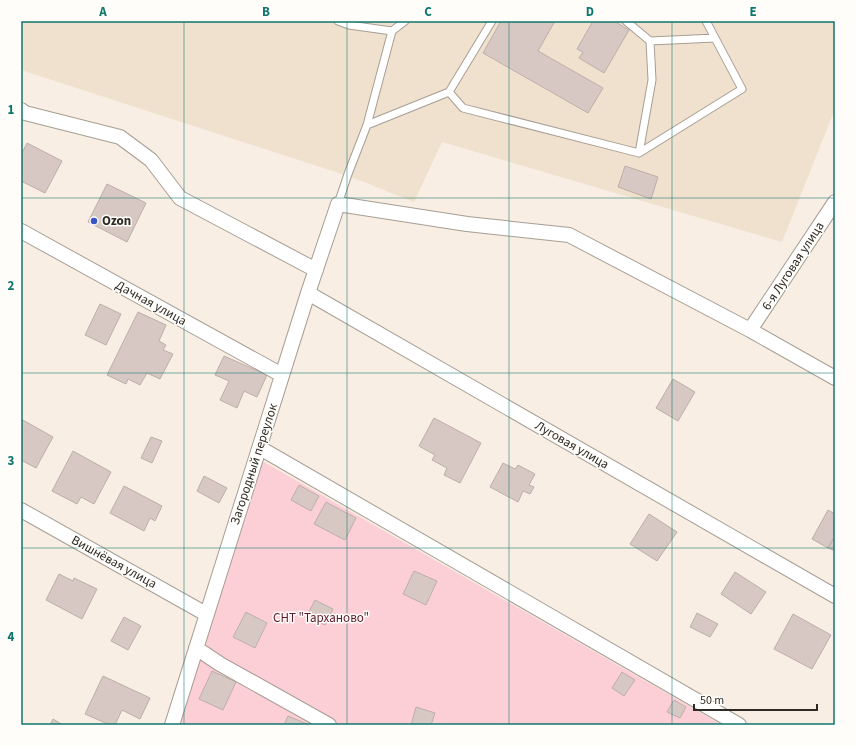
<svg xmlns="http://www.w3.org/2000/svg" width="856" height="746" font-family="'Source Sans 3',sans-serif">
	<rect width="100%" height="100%" fill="#f8eee3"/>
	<!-- built -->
	<path fill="#f0e1cf" d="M23,21H835V109L782,242L442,142L414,202L351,177L21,70V29Z"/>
	<!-- green -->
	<path fill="#fccfd7" d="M259,459L722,725H175Z"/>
	<!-- building -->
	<path fill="#d7c8c3" stroke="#bdaea9" d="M501,21H555L538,51L603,88L588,113L483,53Z
		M593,21H614L629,30L604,73L579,58L583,52L577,49Z
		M27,143L62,161L45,193L21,181V155Z
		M625,166L658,177L651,199L618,187Z
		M107,184L146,203L127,242L88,222Z
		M100,304L121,314L106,345L85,335Z
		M138,312L166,325L159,341L166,345L163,350L173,354L160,379L147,373L140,385L128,379L126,384L107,375Z
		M224,356L267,375L257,397L244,391L237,408L220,400L229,381L215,375Z
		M673,379L695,392L678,421L656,408Z
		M434,418L481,443L460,483L444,475L447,468L432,460L435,455L419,446Z
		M21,419L53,437L36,468L21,460Z
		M151,437L162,441L152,463L141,458Z
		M73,451L111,472L94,504L81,497L77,504L52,491Z
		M503,463L515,469L518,465L535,474L529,485L534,487L530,494L523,491L518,502L490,487Z
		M204,476L227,488L219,503L197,491Z
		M299,485L319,496L311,511L291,500Z
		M124,486L162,506L155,521L150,518L144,531L110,513Z
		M326,502L356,518L345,540L314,524Z
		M828,510L835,514V536L828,548L812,539Z
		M649,514L677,532L657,561L630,544Z
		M835,536V551L828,548Z
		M414,571L437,581L426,605L403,594Z
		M735,572L766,592L751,614L721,594Z
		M59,574L73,581L74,578L97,589L82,619L46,600Z
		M315,600L333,609L325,625L307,616Z
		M246,612L267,623L255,648L233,637Z
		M697,613L718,624L710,637L690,627Z
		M793,614L831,635L812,669L774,649Z
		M124,617L141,626L128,650L111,641Z
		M212,671L236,682L223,710L199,699Z
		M622,672L635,680L624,696L612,688Z
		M103,676L150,698L140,719L122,710L115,725H110L85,714Z
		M674,700L686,707L680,718L667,712Z
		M416,707L435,713L431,725H411Z
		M288,716L307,724V725H284Z
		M53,719L63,725H50Z"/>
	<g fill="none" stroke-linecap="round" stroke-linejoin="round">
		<!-- lane casing -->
		<g stroke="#a79e94" stroke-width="9">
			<path id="lane" d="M338,21L349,25L392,31L367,125
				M626,21L650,41L652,80L639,153
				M392,31L405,21
				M650,41L715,38
				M449,92L463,108L639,153L742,89L706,21
				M338,204L348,174L367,125L449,92L492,21"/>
		</g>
		<!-- street casing -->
		<g stroke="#a79e94" stroke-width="16">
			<path id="street" d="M21,110L25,113L120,137L151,160L180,198L316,270
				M21,231L282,375
				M308,293L835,596
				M750,330L835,202
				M260,448L739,725
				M21,510L206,614
				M196,648L220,664L329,725
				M172,725L308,293L338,204L467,224L569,235L750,330L835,378"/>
		</g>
		<!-- lane -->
		<use href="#lane" stroke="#fff" stroke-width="7"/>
		<!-- street -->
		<use href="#street" stroke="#fff" stroke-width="14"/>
	</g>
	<!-- grid -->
	<path fill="none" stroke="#0f766e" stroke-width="1" stroke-opacity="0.55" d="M184,21V725M347,21V725M509,21V725M672,21V725M21,198H835M21,373H835M21,548H835"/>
	<!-- markers -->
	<circle fill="#3754c6" stroke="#fffdfa" stroke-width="1.5" cx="94" cy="221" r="4"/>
	<g text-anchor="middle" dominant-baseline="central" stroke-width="3" stroke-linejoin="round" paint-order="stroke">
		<!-- poi labels -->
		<g font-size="13" font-weight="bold" fill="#2e2b26" stroke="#fffdfa" text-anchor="start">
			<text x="102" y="221">Ozon</text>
		</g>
		<!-- street labels -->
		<g font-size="13" fill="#2e2b26" stroke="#fffdfa">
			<text transform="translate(793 266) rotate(-57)">6-я Луговая улица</text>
			<text transform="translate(151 303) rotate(29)">Дачная улица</text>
			<text transform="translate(572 445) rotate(30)">Луговая улица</text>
			<text transform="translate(254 464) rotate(-72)">Загородный переулок</text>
			<text transform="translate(114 562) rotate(29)">Вишнёвая улица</text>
		</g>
		<!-- park labels -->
		<g font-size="13" fill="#5d1a2d" stroke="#fffdfa">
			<text x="321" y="618">СНТ "Тарханово"</text>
		</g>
	</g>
	<!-- border -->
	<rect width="856" height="746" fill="none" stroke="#fffdfa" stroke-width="44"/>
	<!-- scale -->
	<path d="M694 704v6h123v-6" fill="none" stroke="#2e2b26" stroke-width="2"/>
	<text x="700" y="704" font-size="12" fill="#2e2b26" stroke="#fffdfa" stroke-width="3" paint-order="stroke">50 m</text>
	<rect x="22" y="22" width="812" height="702" fill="none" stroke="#0f766e" stroke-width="1.5"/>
	<g font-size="13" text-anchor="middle" font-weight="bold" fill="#0f766e">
		<text x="103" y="16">A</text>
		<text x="266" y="16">B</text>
		<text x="428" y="16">C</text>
		<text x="590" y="16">D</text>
		<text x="753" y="16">E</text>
		<text x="11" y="114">1</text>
		<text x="11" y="290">2</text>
		<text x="11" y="465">3</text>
		<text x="11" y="641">4</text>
	</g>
</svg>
